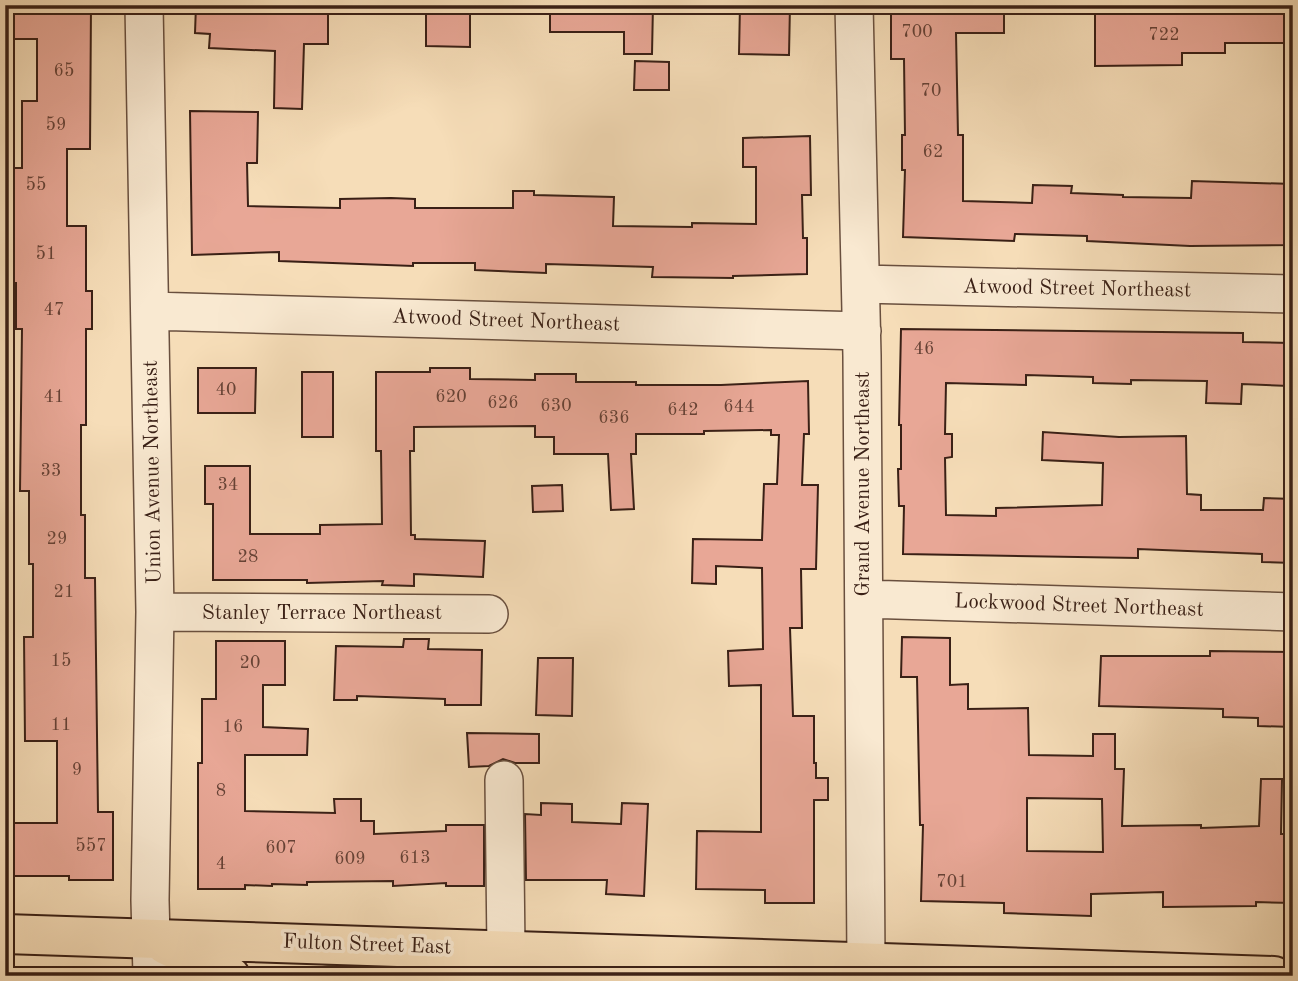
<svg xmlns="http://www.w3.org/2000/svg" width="1298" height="981" font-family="'Old Standard TT',serif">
	<rect width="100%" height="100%" fill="#f6ddb8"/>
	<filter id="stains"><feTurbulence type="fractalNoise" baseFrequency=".00286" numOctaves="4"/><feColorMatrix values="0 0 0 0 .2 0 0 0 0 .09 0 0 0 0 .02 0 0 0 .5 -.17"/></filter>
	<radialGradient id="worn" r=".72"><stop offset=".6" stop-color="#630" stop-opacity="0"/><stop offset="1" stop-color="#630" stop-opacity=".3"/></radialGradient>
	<!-- green -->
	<path fill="#bbc290" stroke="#7a7153" stroke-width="2" d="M344,963L440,966V975L457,976H287L289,969L301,971Z"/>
	<!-- building -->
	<path fill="#e8a796" stroke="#3a2016" stroke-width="2" fill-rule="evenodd" d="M5,5H91L90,149H67V226H86V291H92V329H86V425H81V515H85V578H95L98,812H113V880H69V876H5V823H57V741H25L24,637H33V564H29V491H20L22,329H16V283H5V168H22V101H37V39H5Z
		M196,5H328V44H304L302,109L274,108L275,51L209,48L210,34L195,33Z
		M426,5H470V47L426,46Z
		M550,5H653L652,54H624V32H550Z
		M740,5H790L789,55L739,54Z
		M891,5H1004V33H956L958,135H963V201L1032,203L1033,185L1072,186L1071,193L1123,195V197L1191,198L1192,181L1293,184V245L1190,246L1087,241V236L1015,234L1014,241L903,237L905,170H902V135H905L904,59H891Z
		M1095,5H1293V43H1225V53H1182V65L1095,66Z
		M635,61L669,62V90H634Z
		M190,111L258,112L257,163H247L248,206L340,208V199L391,198L415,199V208H513V191H534V195L614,197L613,226L692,227V223L756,224V167H743V138L810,136L811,195H802L803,238H807V274L733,276V278L652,277L653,267L546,264V273L475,270V263H413V266L279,261V252L192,255Z
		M901,329L1243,333V342L1290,343L1289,386L1242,384L1241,404L1206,403L1207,381L1131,380V384L1093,383V377L1026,375V385L946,383L945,434H952V457L945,458L946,515L996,516V508L1102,505L1103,463L1042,460L1043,432L1119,437L1186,436L1187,494L1201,495V510H1263L1264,498L1293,499V563L1262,562V554L1138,549V558L903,554L904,506H899L898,469H901V425H899Z
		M198,368H256L255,413H198Z
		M430,368H470V379L535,380V374H576V382H636V385H721L808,381L809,434H804L802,485H818L816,569H801L802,628H790L793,716H814V763H816V778H828V800H814V903H765V890L696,889L697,831L761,832V685L729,686L728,651L763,649L762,568L716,566V584L692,583L693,539L762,540L764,484H777L779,435H771V430L704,431V434H636V454H631L634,509L611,510L608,454H554V437H535V426L414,427V451H410L411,535H415V539L485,541L483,577L414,574V586L382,585L383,581L307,583V580H213V504H205V466H250V534H320V525L382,524L381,451H376V372H430Z
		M302,372H333V437H302Z
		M562,485L563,511L533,512L532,486Z
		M902,637L950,638V685L968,684V709L1028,708L1029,755L1093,756V734H1115V769H1124L1122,826L1201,825V828L1259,826L1261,779H1282L1281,834H1293V903L1256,902V906L1163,907V892L1091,894V916L1004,913V903L921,901L923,825H920L917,677H901ZM1027,798L1102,799L1103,852L1027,851Z
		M404,639H429L428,649L482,650L481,705H445V699L357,696V700H334L336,646L403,647Z
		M216,641H285V685H263V727L308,729L307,755H245V811L335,813L334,799H361V821H374V834L446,831V825H484V886H446V883L393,886V881L307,882V885L272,884V886L245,885V889H198V763H202V699H216Z
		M1210,651L1293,652V727L1258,726V718L1223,717V709L1099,706L1101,656H1210Z
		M538,658H573L572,716L536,715Z
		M467,733L539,734V763H515L503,759L489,766L469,767Z
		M541,803L572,804V822L621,824L622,803L648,804L644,896L606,894L607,880H526L525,814L541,815Z"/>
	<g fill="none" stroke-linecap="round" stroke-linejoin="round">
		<!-- minor casing -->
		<g stroke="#694f3e" stroke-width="40">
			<path id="minor" d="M144,5L155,612L150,900L152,976
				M854,5L862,356L866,963
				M861,284L1293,294
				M150,311L862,331
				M864,599L1293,612
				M155,612L489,614
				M504,780L506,950"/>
		</g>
		<!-- major casing -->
		<g stroke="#3a2016" stroke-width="42">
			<path id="major" d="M5,934L1274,976
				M166,945L230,976"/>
		</g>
		<!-- minor -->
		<use href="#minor" stroke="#f9e9d1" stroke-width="37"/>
		<!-- major -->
		<use href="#major" stroke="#f6ddb8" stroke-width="38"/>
	</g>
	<g text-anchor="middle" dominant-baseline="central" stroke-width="7" stroke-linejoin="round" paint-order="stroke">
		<!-- number labels -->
		<g font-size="18" fill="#664236">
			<text x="917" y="32">700</text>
			<text x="1164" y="35">722</text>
			<text x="64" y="71">65</text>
			<text x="931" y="91">70</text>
			<text x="56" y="125">59</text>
			<text x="933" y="152">62</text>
			<text x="36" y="185">55</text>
			<text x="46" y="254">51</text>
			<text x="54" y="310">47</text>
			<text x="924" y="349">46</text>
			<text x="226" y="390">40</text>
			<text x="54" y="397">41</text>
			<text x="451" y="397">620</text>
			<text x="503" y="403">626</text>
			<text x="556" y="406">630</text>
			<text x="739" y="407">644</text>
			<text x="683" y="410">642</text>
			<text x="614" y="418">636</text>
			<text x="51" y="471">33</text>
			<text x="228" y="485">34</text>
			<text x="57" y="539">29</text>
			<text x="248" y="557">28</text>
			<text x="64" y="592">21</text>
			<text x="61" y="661">15</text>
			<text x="250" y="663">20</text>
			<text x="61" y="725">11</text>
			<text x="233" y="727">16</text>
			<text x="77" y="770">9</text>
			<text x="221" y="791">8</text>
			<text x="91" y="846">557</text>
			<text x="281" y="848">607</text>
			<text x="415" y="858">613</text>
			<text x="350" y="859">609</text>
			<text x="221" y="864">4</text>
			<text x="952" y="882">701</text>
		</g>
		<!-- street labels -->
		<g font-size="21" fill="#3a2016" stroke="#f9e9d1">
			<text transform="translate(1077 289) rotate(1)">Atwood Street Northeast</text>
			<text transform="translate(506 321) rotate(2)">Atwood Street Northeast</text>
			<text transform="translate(153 472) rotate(-91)">Union Avenue Northeast</text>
			<text transform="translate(863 484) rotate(-90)">Grand Avenue Northeast</text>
			<text transform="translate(1079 606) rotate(2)">Lockwood Street Northeast</text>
			<text x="322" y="613">Stanley Terrace Northeast</text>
			<text transform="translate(367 945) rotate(2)">Fulton Street East</text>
		</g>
	</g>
	<!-- margin -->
	<rect width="1298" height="981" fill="none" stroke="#f6ddb8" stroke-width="28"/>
	<rect x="7" y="7" width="1284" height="967" fill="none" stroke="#3a2016" stroke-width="3.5"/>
	<rect x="14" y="14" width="1270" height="953" fill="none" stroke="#3a2016" stroke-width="2"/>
	<rect width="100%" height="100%" filter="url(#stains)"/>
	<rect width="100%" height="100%" fill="url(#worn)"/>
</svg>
